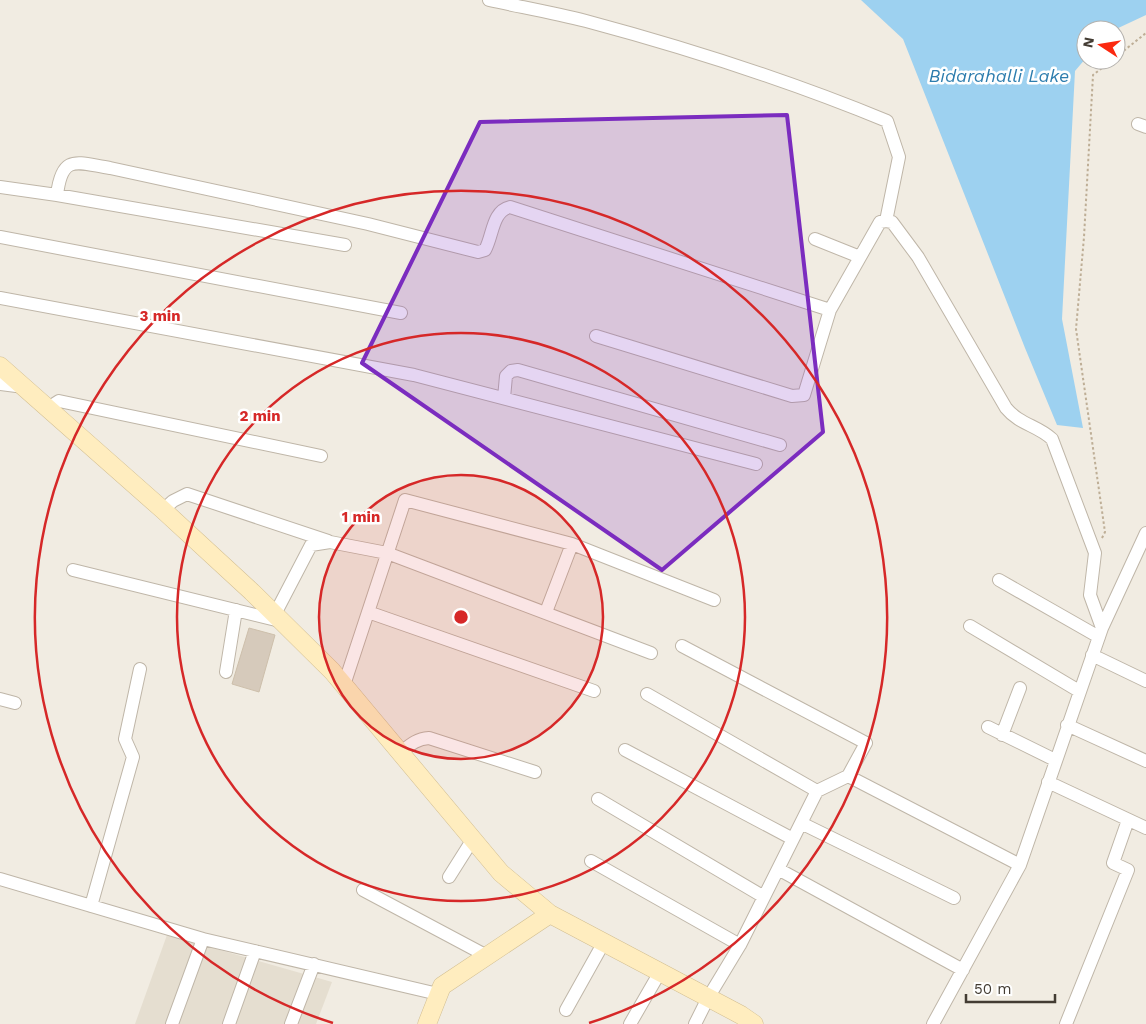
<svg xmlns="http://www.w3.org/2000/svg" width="1146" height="1024" font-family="'Work Sans',sans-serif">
	<rect width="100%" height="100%" fill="#f1ece2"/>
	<!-- residential -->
	<path fill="#e5ded0" d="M167,935L332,982L316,1024H135Z"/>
	<!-- water -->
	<path fill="#9dd1f0" d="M861,0H1146V15L1114,30H1086V58L1075,71L1062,319L1083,428L1057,425L1025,348L903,39Z"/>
	<!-- building -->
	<path fill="#d6cabb" stroke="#cdbfab" d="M249,628L275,635L259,692L232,684Z"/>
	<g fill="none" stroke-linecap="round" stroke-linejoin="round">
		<!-- street casing -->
		<g stroke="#bfb6a8" stroke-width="14">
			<path id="street" d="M489,0C521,7 554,13 586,21C687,48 790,81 887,121L899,157L886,221
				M1138,124L1146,127
				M0,187L57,195L345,245
				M57,195C62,153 77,163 110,168L368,224L478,252L485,250C493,236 492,211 510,207L830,310
				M0,237L401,313
				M815,239L860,257
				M0,298L414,375L756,464
				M596,336L792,396L804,395L830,310L880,222L886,221L892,222L918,257L1006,408C1020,425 1037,425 1052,439L1095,553L1090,595L1102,628
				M0,384L24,387
				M504,398L506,376L511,371L518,370L780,445
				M48,408L59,401L321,456
				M163,510L173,501L187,494L328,541
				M73,570L280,621
				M999,580L1099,637
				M368,612L594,691
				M546,612L572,544
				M275,614L311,545L330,542L387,553L651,653
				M970,626L1079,691
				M682,646L866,743L848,776L817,791
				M1092,655L1146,681
				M226,672L236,610
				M344,685L405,500L572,544L714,600
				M647,694L817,791L740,945L708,998L695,1024
				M0,699L15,703
				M1067,725L1146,761
				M988,727L1055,760
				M1002,735L1020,688
				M625,750L793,839
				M400,753C410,745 416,739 429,738L535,772
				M848,776L1020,865
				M1048,782L1146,828
				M598,799L764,897
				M801,823L954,898
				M591,861L740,945
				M778,869L963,970
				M449,877L473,839
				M0,879L203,939
				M363,890L487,956
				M91,906L133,757L125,739L140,669
				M566,1010L604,942
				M172,1024L203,939L438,994
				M229,1024L255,951
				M291,1024L314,964
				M630,1024L660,972
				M933,1024L1020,865L1102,628L1146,533
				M1066,1024L1128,870L1113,863L1128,820"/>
		</g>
		<!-- secondary casing -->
		<g stroke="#d2be91" stroke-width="19">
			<path id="secondary" d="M0,366L163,510L252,592L332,671L501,873L550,914L741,1015L754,1024
				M427,1024L442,986L550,914"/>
		</g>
		<!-- path -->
		<path stroke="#beae96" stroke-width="2" stroke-dasharray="2.5 2.5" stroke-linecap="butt" d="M1116,57L1146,33
			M1102,538L1105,532L1076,329L1084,237L1093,75L1112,60"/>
		<!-- street -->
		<use href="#street" stroke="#fff" stroke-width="12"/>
		<!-- secondary -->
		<use href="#secondary" stroke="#ffedbf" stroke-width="18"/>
	</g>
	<!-- marked area -->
	<path fill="#7b2cbf" fill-opacity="0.2" stroke="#7b2cbf" stroke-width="4" stroke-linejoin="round" d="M787,115L823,432L662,570L362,363L480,122Z"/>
	<!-- distance rings -->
	<circle cx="461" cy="617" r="142" fill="#d62828" fill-opacity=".12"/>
	<g fill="none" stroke="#d62828" stroke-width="2.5">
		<circle cx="461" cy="617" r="142"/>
		<circle cx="461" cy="617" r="284"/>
		<path d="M333 1023A426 426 0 1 1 589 1023"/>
	</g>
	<g text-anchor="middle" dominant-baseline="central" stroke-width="5" stroke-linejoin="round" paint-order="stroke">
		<!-- water labels -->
		<g font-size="18" font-style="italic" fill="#2d7dae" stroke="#fff">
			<text x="999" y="75">Bidarahalli Lake</text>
		</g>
	</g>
	<circle cx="461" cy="617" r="8" fill="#d62828" stroke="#fff" stroke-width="2.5"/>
	<g font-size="15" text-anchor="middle" font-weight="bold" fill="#d62828" stroke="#fff" stroke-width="5" stroke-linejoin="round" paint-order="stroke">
		<text x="160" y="321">3 min</text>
		<text x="260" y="421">2 min</text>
		<text x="361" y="522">1 min</text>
	</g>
	<!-- north arrow -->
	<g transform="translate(1101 45) rotate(282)"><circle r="24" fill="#ffffff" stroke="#b4b1ad"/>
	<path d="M0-4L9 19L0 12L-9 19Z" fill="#fb2910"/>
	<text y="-8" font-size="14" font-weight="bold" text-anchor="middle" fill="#433c33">N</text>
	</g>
	<!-- scale -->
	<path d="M966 994v8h89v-8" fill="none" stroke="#433c33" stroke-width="2.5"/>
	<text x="974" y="994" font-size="15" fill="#433c33" stroke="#ffffff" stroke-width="4" paint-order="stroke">50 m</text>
</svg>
